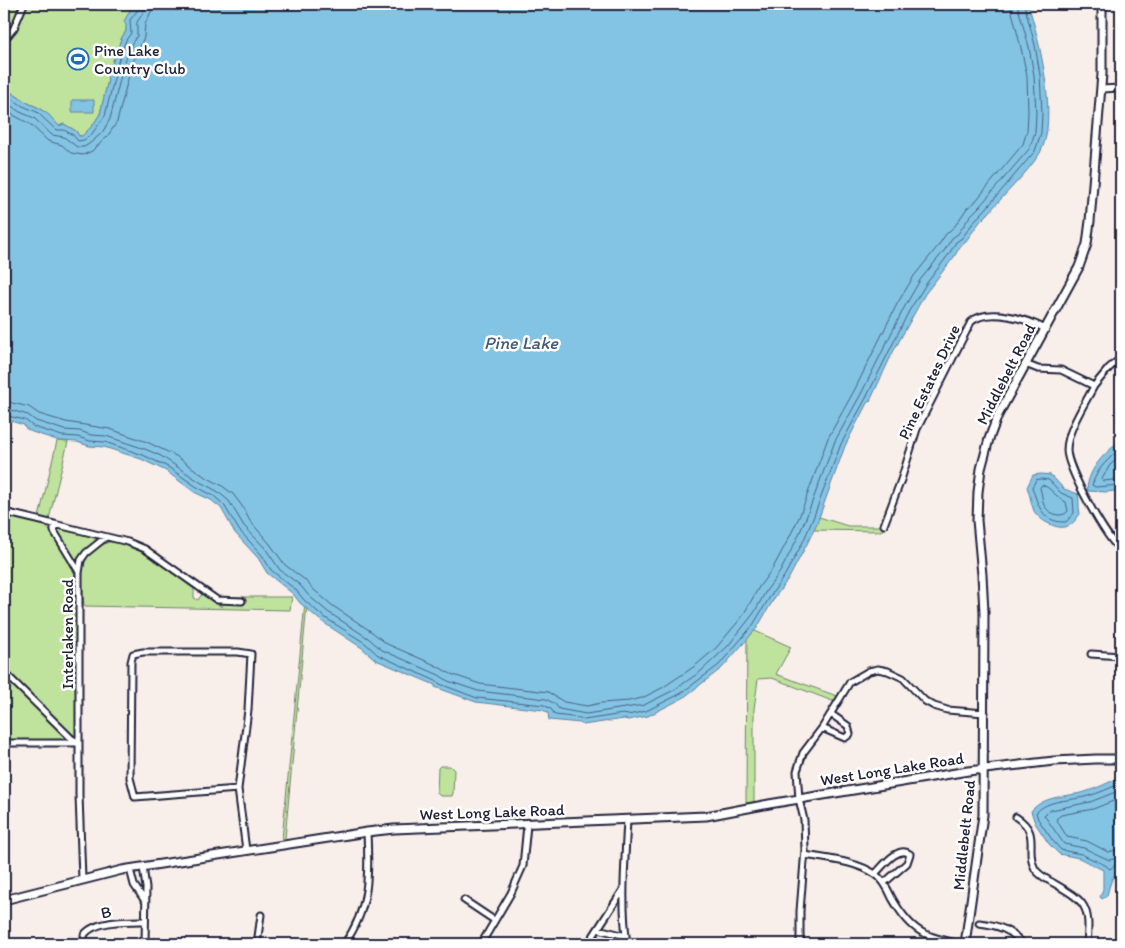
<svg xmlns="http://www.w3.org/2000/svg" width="1125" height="948" font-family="Itim,sans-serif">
	<rect width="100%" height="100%" fill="#f8eeea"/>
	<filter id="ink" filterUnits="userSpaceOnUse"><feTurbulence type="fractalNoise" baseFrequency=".02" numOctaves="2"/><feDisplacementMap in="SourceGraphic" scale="10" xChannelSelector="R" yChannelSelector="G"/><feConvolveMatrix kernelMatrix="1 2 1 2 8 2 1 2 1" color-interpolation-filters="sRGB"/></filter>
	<g filter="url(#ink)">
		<!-- green -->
		<path fill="#bfe29c" stroke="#70826c" d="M4,4H134L128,14L126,31L122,37L113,60L100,114L93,125L82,136H79L76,131L64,124L59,126L39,108L26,102L4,88Z
			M57,441L68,442L49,519L39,517Z
			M4,514C15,516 31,518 42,524C56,532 74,567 77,583L76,737L73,736L4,668Z
			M819,517L848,526H883L882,531L813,530Z
			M58,529L95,537V542L82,552L76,563L58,533Z
			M109,542C135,540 173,574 194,589V598L198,600L202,594L219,605L221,607V597H292L290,610L84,606C82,577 76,554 109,542Z
			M305,603L307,605L285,838L282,839Z
			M747,630L755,631L791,647L776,674L837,696L835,702L772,678L758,679L754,709V802L746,803Z
			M4,676L63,734L64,738L60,740H55L4,741Z
			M440,766H450L454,770L453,793L452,796H440L437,793L438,768Z"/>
		<!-- water -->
		<path fill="#83c3e4" stroke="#5c83a0" d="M134,4H1028C1039,38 1059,120 1040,153C1026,175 1004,194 988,214L979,223L966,241L961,245L954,257L925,294L892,354L870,401L867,403L845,446L817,523L807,544L789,578L775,597L757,628L722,668L683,698L648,716L628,720L624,719L583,725L580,723L549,720L548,713L543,710L476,702L435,687V685L376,660L362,648L321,621L300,603L293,594L267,573L258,558L235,533L221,508L211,500L194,492L166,471L141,459L104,447L89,446L77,442L60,441L32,432L25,428L24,425L4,419V88L26,102L39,108L49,115L59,126L64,124L76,131L79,136H82L93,125L100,114L108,80L107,77L122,37L126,31V25L124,21Z
			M72,100H94V112H72Z
			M1121,441V490L1107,492L1088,491L1087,490C1088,469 1105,452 1121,441Z
			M1041,474L1051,475L1064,489L1078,494C1080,501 1078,506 1080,514C1076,519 1072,526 1065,527C1055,529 1039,520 1034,511C1031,504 1030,494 1027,487L1033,475Z
			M1121,777V867C1113,873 1109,886 1107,896L1102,899L1100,897L1103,889V870L1079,858L1059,854L1049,844L1035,823L1031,811C1045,795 1066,797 1085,792C1098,788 1109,782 1121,777Z"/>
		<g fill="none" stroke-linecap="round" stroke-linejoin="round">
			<!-- shore -->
			<path stroke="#49627f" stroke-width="1" d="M4,94L23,106L37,112L56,130H64L73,135L78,141L84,140L91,135L105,116L118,62L126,40L131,33L130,20L137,11L139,4
				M4,101L20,112L34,118L52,135L64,137L77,147H84L89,144L102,133L110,119L124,64L132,43L137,36V22L143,13L145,4
				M4,110L30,124L48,141L62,145L71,153L83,155L92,151L107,137L117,122L131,67L144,37L145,24L151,12L153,4
				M4,401L29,407L39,414L66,422L110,429L147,442L176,456L204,476L221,485L233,494L242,506L250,521L270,544L285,565L305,580L314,590L333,606L372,632L387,644L433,664L451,674L480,684L548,692L564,702L587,706L601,703L629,701L642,698L662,688L695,666L716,648L742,617L759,587L773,568L790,536L800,515L828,438L855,389L897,304L914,276L938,246L946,234L955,226L967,208L974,203L1023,144L1027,131L1028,113L1027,76L1021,48L1010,4
				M4,408L28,415L36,421L52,426L64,430L80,431L91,435L106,436L145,449L161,456L200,482L217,491L229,501L244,526L265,548L280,570L300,585L309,596L328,612L368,638L382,650L439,675L448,681L478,691L546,699L555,704L559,709L586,714L644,705L674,690L700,672L728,646L754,613L766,591L780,572L797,539L806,518L835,441L861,394L904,308L920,280L944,251L952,238L958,234L970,216L979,207L1030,148L1035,132L1036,113L1034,75L1029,47L1017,4
				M4,415L25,420L34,427L62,436L78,437L90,441L105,442L143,455L168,467L197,487L214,496L224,505L239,530L262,555L271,570L296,590L304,600L324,617L365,643L378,655L436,681L440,684L477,698L544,705L551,709L555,715L580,718L584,720L623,714L628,715L646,711L680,694L719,665L753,625L771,595L785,575L803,542L812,521L841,444L866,398L909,311L926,284L949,254L956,242L962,238L975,220L984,211L1035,151L1041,133L1042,113L1040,75L1035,45L1024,4
				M1121,447C1108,461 1099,465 1092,485L1095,487L1121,485
				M1121,456L1110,465L1102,479L1104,481L1121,479
				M1041,479L1049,480L1061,493L1073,498L1074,513L1066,522C1042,523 1038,505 1032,487L1036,480Z
				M1042,485C1051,487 1055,497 1066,502L1068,511L1066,513C1059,518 1048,513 1044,505C1042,500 1042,494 1040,488Z
				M1121,783C1110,788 1100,793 1088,796C1072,801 1047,799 1036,813L1038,819L1053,841L1061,850L1081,854L1105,865L1110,869L1117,864L1121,863
				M1121,790L1090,802L1051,810L1044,815L1064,844L1084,848L1109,860L1121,857
				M1121,798L1093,809L1061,815L1056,819L1067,837L1087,841L1108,852L1121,849"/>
			<!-- stream -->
			<path stroke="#5c83a0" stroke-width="2" d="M1078,494L1087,490"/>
			<!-- street casing -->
			<g stroke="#22223b" stroke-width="9">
				<path id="street" d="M4,40L14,28L24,4
					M1101,89L1121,88
					M1025,364L1038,369L1061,370L1094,386L1109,368L1121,358
					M1094,386C1085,404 1067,430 1067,450C1067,468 1106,539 1121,550
					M4,512L54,524V531L79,572
					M54,524L128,542L145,549L217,600L242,601
					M884,525L901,480L917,429L971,322C988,307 1028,319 1045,329
					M1091,654L1121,656
					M4,672L71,738L79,743
					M822,728L845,738L850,734L848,726L831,714
					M4,743H79
					M238,789L135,797L130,778L131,662L133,654L143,652H238L251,654L248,710L238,789L246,850
					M1016,817C1042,834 1024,848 1035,869C1039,875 1045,878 1050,881C1084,901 1091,903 1087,944
					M805,855C827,859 856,861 875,874C883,879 888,889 892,898C912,933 924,936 962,944
					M143,867L146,888L145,944
					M130,869L134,885L145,901
					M875,874C883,866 898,845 910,854L907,863L884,883
					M82,879L79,795V573L81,560L86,553L106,537
					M464,900L494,920
					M979,923C998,925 1011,930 1023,944
					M598,929L626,936
					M85,944L84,935C95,920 128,921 145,921
					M257,944L261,915
					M344,944C370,909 369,874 367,832
					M481,944L511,893L523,866L527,825
					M588,944L623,890
					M627,944C621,903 625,862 627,820
					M800,944V911L805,849L804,820L799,799L797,771L803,753L822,728L850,682L869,671L878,669L888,671L903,678L925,701L934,706L947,710L985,713"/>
			</g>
			<!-- secondary casing -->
			<g stroke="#22223b" stroke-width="11">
				<path id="secondary" d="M4,900L122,870L367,832L394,829L706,816L769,804L968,771L1054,761L1096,759H1121
					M965,944L983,815L984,612L982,575L977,520L978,492L981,469L989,439L998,415L1079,267L1087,244L1090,221L1102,74V4"/>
			</g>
			<!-- street -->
			<use href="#street" stroke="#fff" stroke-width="5"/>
			<!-- secondary -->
			<use href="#secondary" stroke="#fff" stroke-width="7"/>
		</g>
	</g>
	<!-- icons -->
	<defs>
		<g id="stadium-ring" transform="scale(1.125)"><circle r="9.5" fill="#fff" stroke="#1f6fb2" stroke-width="1.5"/><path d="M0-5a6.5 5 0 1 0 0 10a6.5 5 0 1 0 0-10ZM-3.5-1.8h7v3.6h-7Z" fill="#1f6fb2"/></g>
	</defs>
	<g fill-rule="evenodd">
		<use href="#stadium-ring" x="78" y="59"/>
	</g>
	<g text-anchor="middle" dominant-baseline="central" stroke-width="5" stroke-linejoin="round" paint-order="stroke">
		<!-- poi labels -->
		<g font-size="16" fill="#22223b" stroke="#fff" text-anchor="start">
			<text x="94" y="50">Pine Lake<tspan x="94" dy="18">Country Club</tspan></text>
		</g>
		<!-- street labels -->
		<g font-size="16" fill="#22223b" stroke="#fff">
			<text transform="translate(1006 374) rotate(-63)">Middlebelt Road</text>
			<text transform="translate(929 382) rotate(-65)">Pine Estates Drive</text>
			<text transform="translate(67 634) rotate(-90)">Interlaken Road</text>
			<text transform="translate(892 769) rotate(-9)">West Long Lake Road</text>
			<text transform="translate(492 812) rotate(-2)">West Long Lake Road</text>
			<text transform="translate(964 835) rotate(-84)">Middlebelt Road</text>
			<text transform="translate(106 912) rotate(-11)">B</text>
		</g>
		<!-- water labels -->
		<g font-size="18" font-style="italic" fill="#445a76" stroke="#fff">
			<text x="521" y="343">Pine Lake</text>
		</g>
	</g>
	<!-- margin -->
	<rect width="1125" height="948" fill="none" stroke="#fff" stroke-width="20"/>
	<rect x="10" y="10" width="1105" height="928" fill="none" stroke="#22223b" stroke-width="2" filter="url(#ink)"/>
</svg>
